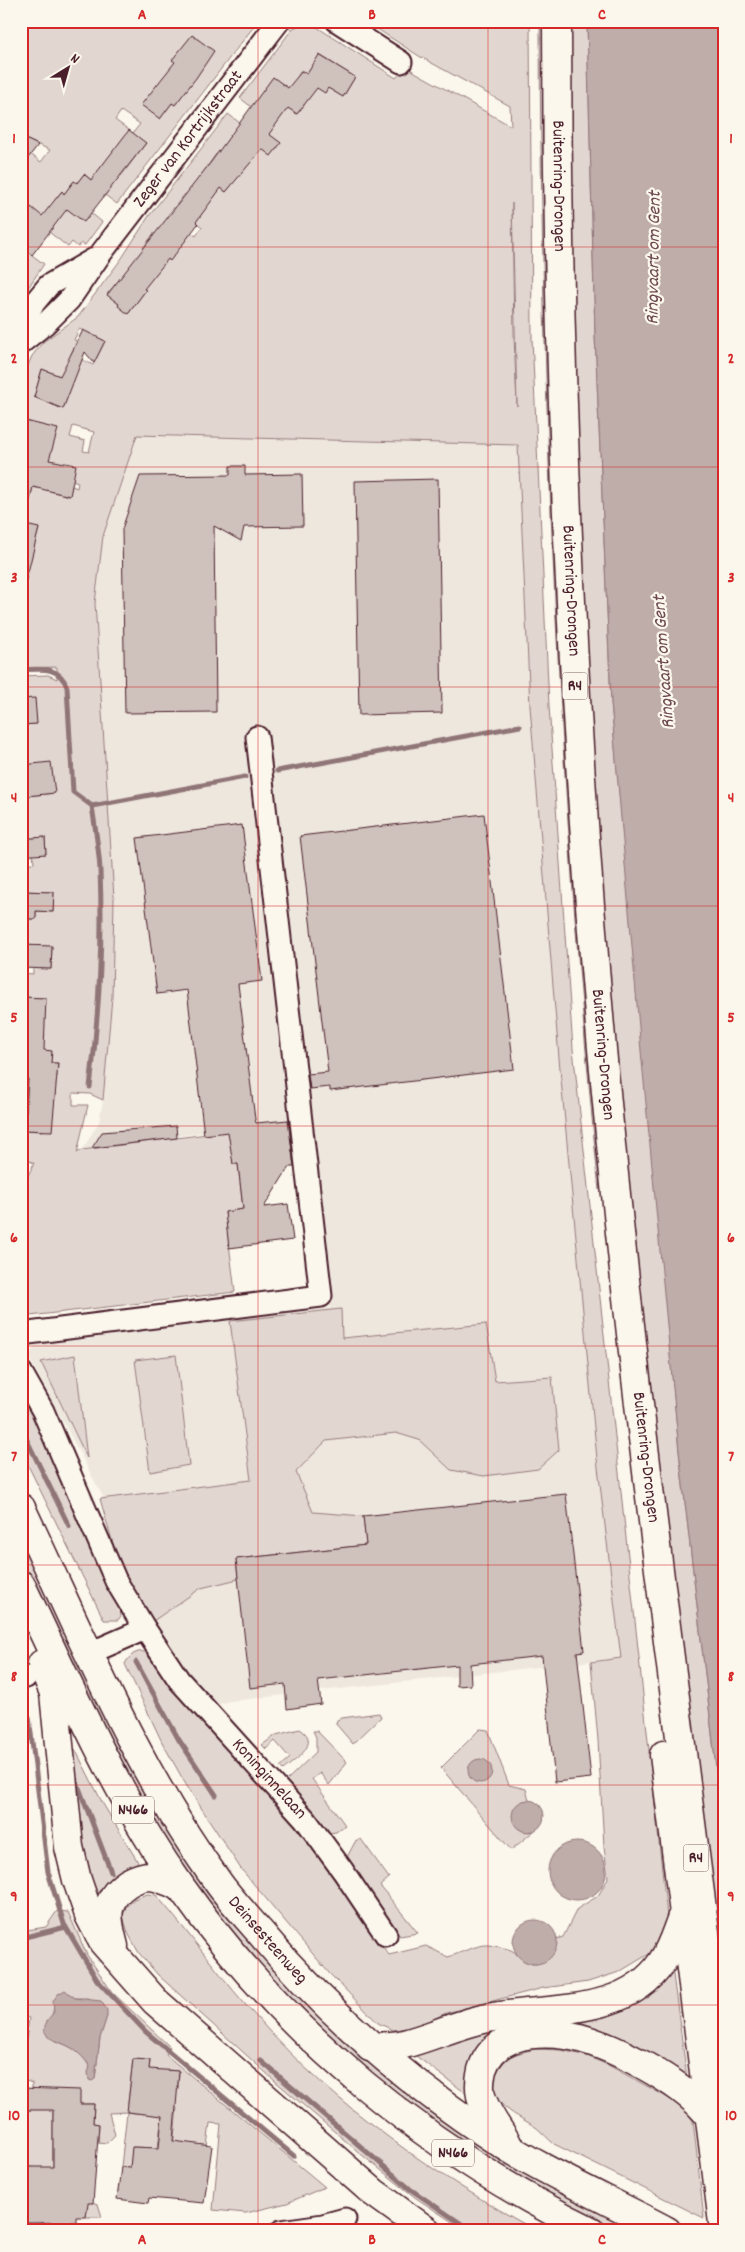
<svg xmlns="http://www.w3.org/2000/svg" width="745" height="2252" font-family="Dekko,sans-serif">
	<rect width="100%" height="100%" fill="#fbf7ec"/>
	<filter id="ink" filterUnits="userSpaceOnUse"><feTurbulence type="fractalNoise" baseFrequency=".02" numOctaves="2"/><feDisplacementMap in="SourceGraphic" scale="10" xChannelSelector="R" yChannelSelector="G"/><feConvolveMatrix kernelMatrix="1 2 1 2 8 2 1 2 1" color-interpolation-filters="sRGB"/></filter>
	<g filter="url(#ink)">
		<!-- built -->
		<path fill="#eee7de" d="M137,435L518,445L530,706L559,1058L597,1459L621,1658L230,1701L214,1705L165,1643L118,1561L110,1510L28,1356L38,1341L330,1308L312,1117L82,1150L99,1122L103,1100L112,997L114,898L95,603L103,536Z"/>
		<!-- green -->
		<path fill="#e2d7d0" stroke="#967b7e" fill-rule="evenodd" d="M21,21H258L117,204L105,195L107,192L84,174L77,183L74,181L64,194L61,192L55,200L91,213L102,222L85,245L81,243L78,247L72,242L68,247L49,232L31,207L25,215L21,214V147L41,162L50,150L21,137ZM160,81L181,97L175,105L172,103L160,119ZM121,111L140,124L133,133L115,120ZM146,143L121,176L104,163Z
			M365,21H406L415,27L419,21H530L532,338L549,706L573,1049L667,1916L658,1941L649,1954L619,1972L588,1982L543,1988L446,2013L415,2027L393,2030L378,2023L329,1973L241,1869L185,1783L162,1742L125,1664C129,1656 136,1650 145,1652L176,1693L271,1796L302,1835L389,1955L426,1946L448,1957C459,1954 477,1944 489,1945C496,1946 505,1948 511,1950C516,1952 518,1957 523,1960C539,1972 556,1955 557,1939L563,1937L577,1909L598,1896L608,1878L604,1846L598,1740L591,1662L621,1658L597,1459L559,1058L530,706L518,445L137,435L103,536L95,603L114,898L112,997L103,1100L90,1094L73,1093V1105H88L77,1153L82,1150L231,1131L233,1164H238L243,1209L225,1212L235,1292L21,1317V1226L23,1221L21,1220V1191L34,1163L23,1158L21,1161V1130L43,1131L27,1104L26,1112H21V1079L57,1077L58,1063H51V1051L21,1050L46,998L21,997V973L33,974V968L51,969L52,947L21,945V919H36V911L53,912L54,892L21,891V864L34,863L33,853L46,854L45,837L21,839V725L36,724L21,699V676L48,675L57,679V667L21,668V591L39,529L21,524V501L29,503L48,427L23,420L21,426V382L32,356L43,342L78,317L122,258L149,216L228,114L240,123L235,143L254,158L262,149L281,143L264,132L271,122L240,98L293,28L309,22L396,78L406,67L511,126L510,106L419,56ZM320,55L355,77L343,97L328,88L298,76L301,70L307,74ZM273,77L305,104L297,114L288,108ZM216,154L240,174L226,192L202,174ZM185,194L205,209L196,222L202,227L196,236L167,216ZM512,203V204L517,406L514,337ZM154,233L177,251L169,260L143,248ZM124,274L146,290L129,313L107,294ZM79,329L105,341L93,365L71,354L77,341L74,340ZM42,369L73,381L63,409L34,397ZM73,426L94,432L89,452L83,451L85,441L70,437ZM58,475L78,482L77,488L72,486L69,496L53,492ZM23,765L55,793L27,796Z
			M540,21H546L601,1172L599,1190C560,801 541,412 540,21Z
			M569,21H587L595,335L611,702L679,1451L724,1836V1983L657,1447L614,1053L588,704L572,335Z
			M21,247L44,264L21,298Z
			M341,1309L342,1338L486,1324L495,1381L552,1377L559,1450L538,1469L484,1476L451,1470L419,1440L396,1433L326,1441L296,1472L313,1512L363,1516L366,1545L236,1559L238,1579L201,1588L153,1621L118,1561L100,1499L251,1480L230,1321Z
			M75,1355L87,1458L41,1362Z
			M176,1355L189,1465L150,1472L135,1360Z
			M21,1393C58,1464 85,1539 120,1611L121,1616L118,1620H104L21,1451Z
			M21,1532L59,1612L311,2006L649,2231H611L563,2207L437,2130L342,2054L219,1921L154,1827L21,1563Z
			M379,1713L381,1717L353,1744L336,1724L337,1720L342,1718Z
			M300,1729C322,1743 295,1760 283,1770L280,1767L290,1758L275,1741L266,1749L262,1745L276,1735Z
			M480,1729L488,1730L509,1785L526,1789L529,1801H524L519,1829L524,1831H534L511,1850L441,1768Z
			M313,1731H317L347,1762L329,1785L320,1773L312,1779L345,1825L336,1832L329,1833L286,1781L316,1752V1737Z
			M72,1747L75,1749L103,1804L141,1867L100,1906L79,1858Z
			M361,1839L389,1878L380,1886L418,1933L400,1936L346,1859L355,1842Z
			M147,1894L156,1895C192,1936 223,1981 260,2021C337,2108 436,2176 537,2231H466L416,2198L362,2155L275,2081L158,1975L139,1953L128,1933L123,1916L126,1907L134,1899Z
			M57,1911L68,1912L87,1955L112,1992L170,2047L166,2055L325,2187L287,2203L246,2213L213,2210L221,2124L210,2123L207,2146L173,2147L177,2108L163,2106L158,2148L133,2147L130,2168L121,2167L127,2112L109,2113L115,2135L107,2143L98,2142L99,2124L93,2123L94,2104H53V2173L32,2186V2167H21V2110H32V2083L21,2079L29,2018L21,2016V1931L46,1927ZM68,1994L75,1998H88L107,2016L100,2038L95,2079C90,2067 84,2054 72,2048C63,2043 55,2042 47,2036L54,2007ZM133,2059L150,2061L144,2114L127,2112ZM168,2070L179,2071L178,2090L167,2089Z
			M671,1960L688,2085L530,2027L471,2097L412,2053L540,2016Z
			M535,2049L561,2050L587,2056L610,2066L674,2101L687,2112L693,2121L704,2218L554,2144C548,2139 543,2133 537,2128C520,2116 484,2104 496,2075C505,2055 515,2054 535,2049Z
			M88,2201L98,2204L102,2217H86Z"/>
		<!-- water -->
		<path fill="#bfadaa" stroke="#907477" d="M587,21H722L724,164V1836L679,1451L641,1051L611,702L595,335Z
			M468 1771a12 12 0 1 1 24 0a12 12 0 1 1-24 0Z
			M512 1816a16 16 0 1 1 32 0a16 16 0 1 1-32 0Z
			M548 1871a29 29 0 1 1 58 0a29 29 0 1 1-58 0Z
			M513 1942a22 22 0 1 1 44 0a22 22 0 1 1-44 0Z
			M65,1990L75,1998L101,2001L107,2010V2016L100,2038L95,2079L92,2081L89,2080L88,2072L90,2067C86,2060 80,2054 73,2049C57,2038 30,2039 54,2012L53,2001L58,1994Z"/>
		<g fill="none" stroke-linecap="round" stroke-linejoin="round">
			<!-- stream -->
			<path stroke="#907477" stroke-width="5" d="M21,670C41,669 59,665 67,687L73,792L92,806
				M277,771L520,726
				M90,1087C99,1015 103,942 100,870C99,849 95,827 92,806L245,777
				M21,1428L69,1526
				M136,1662L179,1740L216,1795
				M29,1717L48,1872L64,1924L97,1980L146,2032L294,2156
				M76,1780L111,1872
				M21,1938L66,1927
				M261,2061L410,2189L472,2231"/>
		</g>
		<!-- building -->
		<path fill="#cfc2bc" stroke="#4a1f2b" d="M192,35L214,51L196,78L175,105L172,103L160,119L141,105L175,62L172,60Z
			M319,55L355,77L343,97L328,88L325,93L317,88L297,114L288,108L269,134L281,143L271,156L262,149L226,192L221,188L196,222L198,224L170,261L168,259L144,289L146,290L128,314L118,306L119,304L107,295L211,162L273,77L288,88L302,71L307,74Z
			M129,130L146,143L84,222L67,209L32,255L21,247V220L31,207L42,216L62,191L64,194L74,181L77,183L84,174L91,180Z
			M21,137L38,145L21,167Z
			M83,330L105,341L94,363L85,352L63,409L34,397L42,369L60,376Z
			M21,420L58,429L49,460L76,465L70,496L33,487L26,515H21Z
			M230,466H245V475L302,474L303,526L244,527L241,541L214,526L216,712L125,713L122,529L140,476L230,475Z
			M438,479L442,713L359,715L355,481Z
			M21,524L39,528L26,580L21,579Z
			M35,698L37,724L21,725V699Z
			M51,762L55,793L27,796L23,765Z
			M484,814L514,1069L330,1091V1087L310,1089L308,1074L328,1072L300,836Z
			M242,825L262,981L238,984L255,1119L256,1123L288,1120L294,1167H289L264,1207L288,1204L293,1240L229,1248L225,1212L243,1209L238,1164H233L228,1132L204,1135L187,990L157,994L137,838Z
			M45,837L46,854L21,856V839Z
			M21,891L54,892L53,912L36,911V919H21Z
			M21,945L52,946L51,969L21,968Z
			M21,997L46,998L44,1050L52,1051L51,1063H58L52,1131L21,1130V1112H26L28,1079H21Z
			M176,1126L177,1138L92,1148L102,1132Z
			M566,1494L584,1651L577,1652L591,1778L555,1782L542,1656L470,1664L471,1685L457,1686V1665L318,1680L321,1704L287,1709L285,1684L250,1688L236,1559L366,1545L363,1516Z
			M133,2059L150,2060L149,2069L179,2071L173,2141L212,2146L204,2203L149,2198L148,2203L117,2199L121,2167L130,2168L132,2147L159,2148L162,2116L127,2112Z
			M21,2088L80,2090V2104H94L93,2123L99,2124L93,2203H88L86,2217H76V2222L21,2223V2167H53V2110H21Z"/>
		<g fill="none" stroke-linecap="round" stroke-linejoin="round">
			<!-- minor casing -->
			<g stroke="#4a1f2b" stroke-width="25">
				<g id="minor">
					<path d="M337,21L401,62"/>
					<path d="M21,329L34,303L49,285L94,259"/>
					<path id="s1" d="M21,343L46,323L69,300L99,256L279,21"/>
					<path d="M21,1334L321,1296L257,737"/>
					<path id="s2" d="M21,1372L43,1411L116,1581L145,1629L179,1680L305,1819L343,1871L386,1935"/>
					<path d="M90,1653L145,1629"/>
					<path d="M21,1678L26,1677"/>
					<path d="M281,2231L323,2225L345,2219"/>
				</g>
			</g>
			<!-- trunk casing -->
			<g stroke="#4a1f2b" stroke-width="31">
				<g id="trunk">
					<path id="s3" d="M557,21C557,364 571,707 602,1049C633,1395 681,1738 724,2082"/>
					<path id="s4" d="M21,1508C82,1636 136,1770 220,1885C232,1901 246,1916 259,1931C324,2009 398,2074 482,2131C541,2171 605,2198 667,2231"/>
					<path d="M21,1585C70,1687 115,1794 181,1887C286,2036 428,2151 591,2231"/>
					<path d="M42,1664L54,1693L69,1847L77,1880L89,1915L103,1942L155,2001L373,2192L427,2231"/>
					<path d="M664,1755L724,2231"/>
					<path d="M114,1946C107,1920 102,1900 128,1883C135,1879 142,1876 150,1876C161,1877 171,1883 180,1886"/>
					<path d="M370,2047C381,2046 393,2047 404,2044C431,2037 456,2025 483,2019C542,2006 624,2019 662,1962C672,1948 676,1932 682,1917"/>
					<path d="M507,2143C498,2128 486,2113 481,2096C479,2087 480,2078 482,2070C493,2034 534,2031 566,2035C608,2042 681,2081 708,2114"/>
				</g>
			</g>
			<!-- minor -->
			<use href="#minor" stroke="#fbf7ec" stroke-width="21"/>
			<!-- trunk -->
			<use href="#trunk" stroke="#fbf7ec" stroke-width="28"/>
		</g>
	</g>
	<!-- grid -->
	<path fill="none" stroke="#d62828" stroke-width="1" stroke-opacity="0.55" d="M258,21V2231M488,21V2231M21,247H724M21,467H724M21,687H724M21,906H724M21,1126H724M21,1346H724M21,1565H724M21,1785H724M21,2005H724"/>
	<g text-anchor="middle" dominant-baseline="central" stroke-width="4.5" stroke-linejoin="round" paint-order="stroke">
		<!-- shield labels -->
		<g fill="#fbf7ec" stroke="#7f6065" stroke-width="1">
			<rect x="562.5" y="672.5" width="25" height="27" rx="4"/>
			<rect x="112" y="1796.5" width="42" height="27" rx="4"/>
			<rect x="683.5" y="1844.5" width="25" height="27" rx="4"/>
			<rect x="432" y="2139.5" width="42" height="27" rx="4"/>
		</g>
		<g font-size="16" font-weight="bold" fill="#4a1f2b">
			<text x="575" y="686">R4</text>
			<text x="133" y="1810">N466</text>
			<text x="696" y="1858">R4</text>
			<text x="453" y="2153">N466</text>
		</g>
		<!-- street labels -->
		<g font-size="18" fill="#4a1f2b" stroke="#fbf7ec">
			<text stroke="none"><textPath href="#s1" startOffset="265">Zeger van Kortrijkstraat</textPath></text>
			<text stroke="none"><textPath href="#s3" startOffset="165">Buitenring-Drongen</textPath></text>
			<text stroke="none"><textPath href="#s3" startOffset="570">Buitenring-Drongen</textPath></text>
			<text stroke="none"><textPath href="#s3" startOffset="1035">Buitenring-Drongen</textPath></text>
			<text stroke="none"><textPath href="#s3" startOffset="1440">Buitenring-Drongen</textPath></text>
			<text stroke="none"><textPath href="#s2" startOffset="481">Koninginnelaan</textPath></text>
			<text stroke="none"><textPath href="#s4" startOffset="500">Deinsesteenweg</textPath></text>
		</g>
		<!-- water labels -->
		<g font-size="19" font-style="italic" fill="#6d4a51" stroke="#fbf7ec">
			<text transform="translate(655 258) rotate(-89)">Ringvaart om Gent</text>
			<text transform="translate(665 662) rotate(-94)">Ringvaart om Gent</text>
		</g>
	</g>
	<!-- margin -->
	<rect width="745" height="2252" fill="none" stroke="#fbf7ec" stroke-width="55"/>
	<!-- north arrow -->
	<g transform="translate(68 68) rotate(37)" stroke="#fbf7ec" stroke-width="4" paint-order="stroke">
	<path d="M0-4L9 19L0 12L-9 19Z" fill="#4a1f2b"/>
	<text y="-8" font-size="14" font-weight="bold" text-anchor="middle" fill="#4a1f2b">N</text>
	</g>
	<rect x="28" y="28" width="690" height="2196" fill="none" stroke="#d62828" stroke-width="2"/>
	<g font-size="16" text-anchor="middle" font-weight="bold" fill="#d62828">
		<text x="142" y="19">A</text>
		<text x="372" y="19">B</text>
		<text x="602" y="19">C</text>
		<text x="14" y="143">1</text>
		<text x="731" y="143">1</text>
		<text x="14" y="363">2</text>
		<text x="731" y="363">2</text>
		<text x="14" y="582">3</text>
		<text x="731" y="582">3</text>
		<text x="14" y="802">4</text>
		<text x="731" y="802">4</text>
		<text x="14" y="1022">5</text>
		<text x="731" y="1022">5</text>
		<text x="14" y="1242">6</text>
		<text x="731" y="1242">6</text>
		<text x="14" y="1461">7</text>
		<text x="731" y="1461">7</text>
		<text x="14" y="1681">8</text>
		<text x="731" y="1681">8</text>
		<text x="14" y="1901">9</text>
		<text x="731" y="1901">9</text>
		<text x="14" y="2120">10</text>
		<text x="731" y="2120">10</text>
		<text x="142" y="2244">A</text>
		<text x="372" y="2244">B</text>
		<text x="602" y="2244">C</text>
	</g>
</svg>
